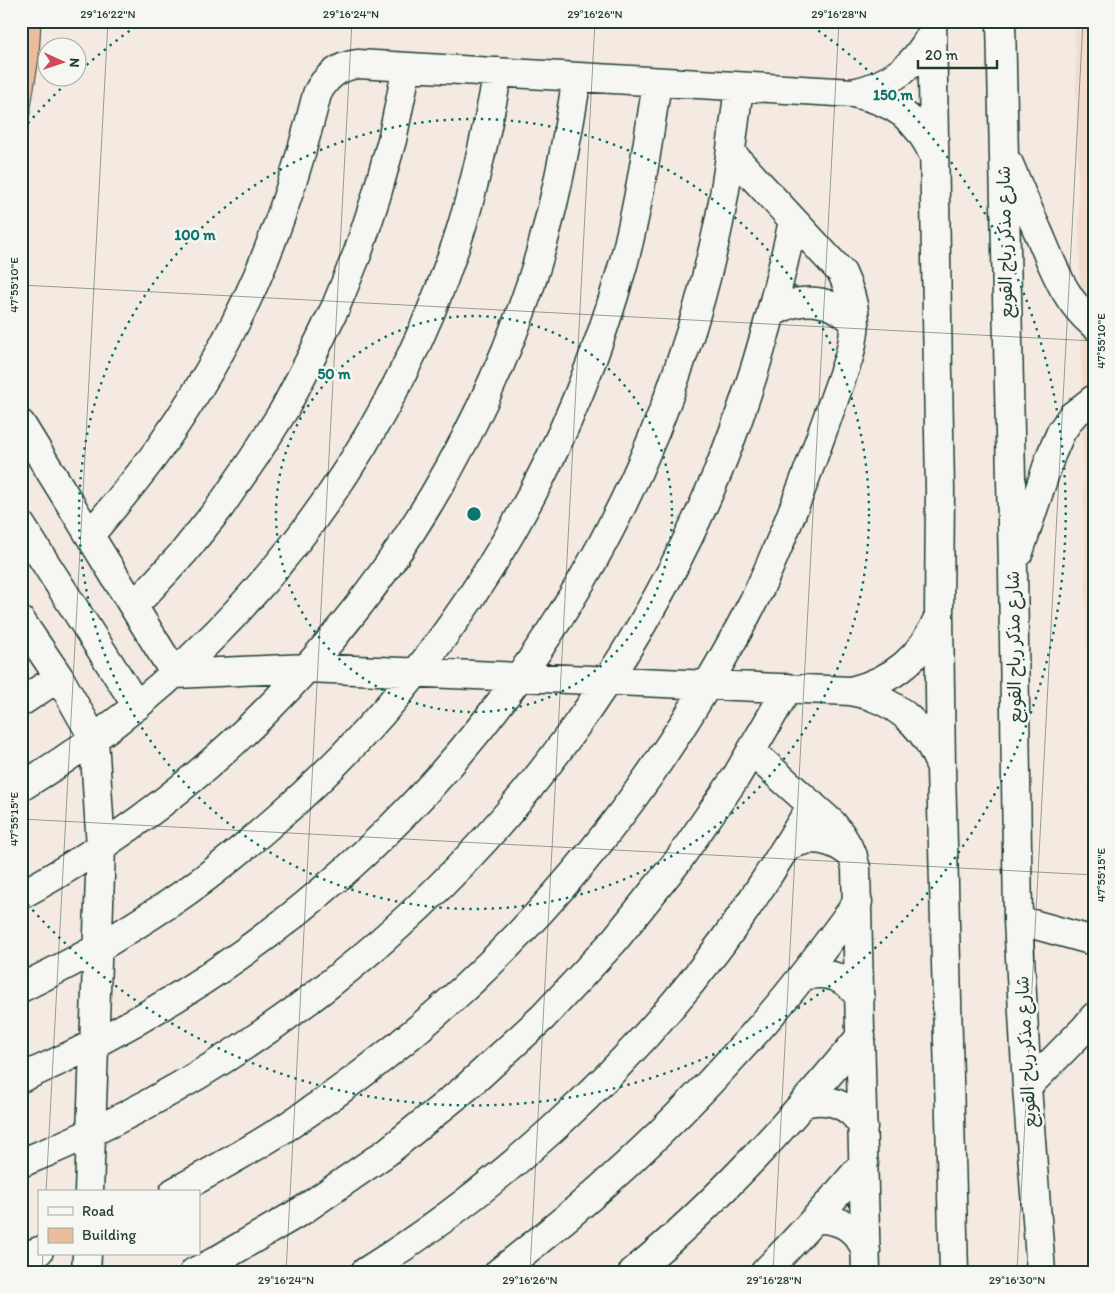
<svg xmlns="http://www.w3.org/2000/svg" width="1115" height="1293" font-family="Itim,'Playpen Sans Arabic',sans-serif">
	<rect width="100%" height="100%" fill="#f4eae1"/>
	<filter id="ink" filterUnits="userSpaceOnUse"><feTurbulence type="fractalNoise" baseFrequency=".02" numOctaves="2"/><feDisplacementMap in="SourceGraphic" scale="10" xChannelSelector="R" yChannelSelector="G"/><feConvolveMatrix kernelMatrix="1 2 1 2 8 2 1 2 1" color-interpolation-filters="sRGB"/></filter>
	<g filter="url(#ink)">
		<!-- built -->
		<path fill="#f2dccd" d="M1075,21H1094V1032Z"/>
		<!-- building -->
		<path fill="#ecbc9d" stroke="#1f3d34" d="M21,21H41L39,58L21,168Z"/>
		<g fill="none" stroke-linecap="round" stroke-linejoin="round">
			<!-- minor casing -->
			<g stroke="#1f3d34" stroke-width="31">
				<path id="minor" d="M932,21L940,491L939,614L941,769L954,1272
					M1001,21L1013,570L1018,920L1027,1087L1041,1272
					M853,93C890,85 914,67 932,33
					M1009,164C1019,188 1029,212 1040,236C1054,269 1065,301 1094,325
					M772,313C801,295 832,298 855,323
					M21,424L175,674L307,668L851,691C858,693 866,694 873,697C904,708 927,732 939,763
					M21,525L137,706
					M90,535C115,505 141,475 163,443C208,378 248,307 275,232C292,187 305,141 317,94C325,77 339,66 358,64L853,93C894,101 917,118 934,156
					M1019,552L1051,455L1061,432L1072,416L1094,399
					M134,606L184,552L220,507L253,459L284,410L311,358L336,306L358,252L376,197L392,140L407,67
					M21,621L59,677L94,739L101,847L89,1192
					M851,691C894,680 921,658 939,616
					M21,702L59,677
					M751,751L833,824C845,838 852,851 856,868L866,1272
					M21,787C229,662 388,460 461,229C477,177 488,125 498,72
					M787,847C811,834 833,838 853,856
					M21,895C261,764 444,542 531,283C553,216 566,147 577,77
					M1018,920L1094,941
					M803,976C828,970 846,977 860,998
					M21,988C47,975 73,962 98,948C122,934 145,919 167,905C205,880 239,852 273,822C443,674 562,482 623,265C639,205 648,143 657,82
					M21,1078C333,945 580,675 684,352C698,311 709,269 718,227C728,181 733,134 739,87
					M1027,1087L1086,1027L1094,1017
					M804,1103C828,1096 851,1105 863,1127
					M21,1163C235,1078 433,924 568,737C621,665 666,588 703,506C745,415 772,319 793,221
					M174,1192C215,1170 255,1148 294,1122C459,1013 598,867 700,697C721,662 741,627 759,590C794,514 821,436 849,357C858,323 857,306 842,273L731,153
					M815,1219C840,1218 857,1228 866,1251
					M21,1258L39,1251
					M86,1272L87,1254
					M194,1272L214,1262L303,1210L387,1152L467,1087L543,1017L613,942L677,862L736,777L788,688
					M365,1272C496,1190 618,1079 712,956C749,908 780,857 812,805
					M499,1272C585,1206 662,1136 734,1056C758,1030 782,1003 803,975C822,951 840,926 858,902
					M633,1272C718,1202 791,1120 861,1036
					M765,1272C799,1237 832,1201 864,1163"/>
			</g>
			<!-- minor -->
			<use href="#minor" stroke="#f6f6f2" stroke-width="28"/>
		</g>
	</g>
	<!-- ticks -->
	<path fill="none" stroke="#1f3d34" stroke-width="1" stroke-opacity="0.45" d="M21,285L1094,341M21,819L1094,875M46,1192L108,21M42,1272L43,1254M286,1272L352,21M530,1272L595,21M773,1272L839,21M1017,1272L1083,21"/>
	<!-- distance rings -->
	<g fill="none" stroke="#0f766e" stroke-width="2.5" stroke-dasharray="2.5 5">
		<circle cx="474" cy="514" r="198"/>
		<circle cx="474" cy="514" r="395"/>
		<path d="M23 129A593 593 0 0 1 70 80M81 70A593 593 0 0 1 142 22M806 22A593 593 0 1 1 23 899"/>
	</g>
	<g text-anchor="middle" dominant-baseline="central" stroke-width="5" stroke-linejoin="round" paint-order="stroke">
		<!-- street labels -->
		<g font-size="18" fill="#1f3d34" stroke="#f6f6f2">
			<text transform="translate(1005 242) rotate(-91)">شارع مذكر رباح القوبع</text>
			<text transform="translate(1014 647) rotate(-91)">شارع مذكر رباح القوبع</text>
			<text transform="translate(1026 1052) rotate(-93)">شارع مذكر رباح القوبع</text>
		</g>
	</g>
	<circle cx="474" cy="514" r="8" fill="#0f766e" stroke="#f6f6f2" stroke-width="2.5"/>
	<g font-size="15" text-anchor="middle" font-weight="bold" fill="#0f766e" stroke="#f6f6f2" stroke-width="5" stroke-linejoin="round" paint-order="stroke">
		<text x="893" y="100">150 m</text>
		<text x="195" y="240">100 m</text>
		<text x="334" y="379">50 m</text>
	</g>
	<!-- margin -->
	<rect width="1115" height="1293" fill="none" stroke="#f6f6f2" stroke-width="55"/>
	<!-- legend -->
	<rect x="38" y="1190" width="162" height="65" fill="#f6f6f2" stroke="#a0aca6"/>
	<rect x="48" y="1207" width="25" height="8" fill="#f6f6f2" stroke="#a0aca6"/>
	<text x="82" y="1216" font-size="15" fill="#1f3d34">Road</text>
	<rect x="48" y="1228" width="25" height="15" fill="#ecbc9d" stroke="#a0aca6"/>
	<text x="82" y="1240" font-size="15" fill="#1f3d34">Building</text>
	<!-- north arrow -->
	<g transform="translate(62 62) rotate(93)"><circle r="24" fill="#f6f6f2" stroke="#a0aca6"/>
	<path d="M0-4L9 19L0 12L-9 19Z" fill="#d1495b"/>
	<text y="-8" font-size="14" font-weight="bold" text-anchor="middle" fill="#1f3d34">N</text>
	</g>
	<!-- scale -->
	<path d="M918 60v8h79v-8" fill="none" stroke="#1f3d34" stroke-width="2.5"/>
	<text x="925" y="60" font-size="15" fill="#1f3d34" stroke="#f6f6f2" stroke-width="4" paint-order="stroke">20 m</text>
	<rect x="28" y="28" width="1060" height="1238" fill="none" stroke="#1f3d34" stroke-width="2"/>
	<g font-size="12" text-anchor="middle" fill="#1f3d34">
		<text x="108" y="18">29°16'22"N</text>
		<text x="351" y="18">29°16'24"N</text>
		<text x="595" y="18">29°16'26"N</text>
		<text x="839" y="18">29°16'28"N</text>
		<text transform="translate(14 285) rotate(-90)" y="4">47°55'10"E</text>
		<text transform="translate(1101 341) rotate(-90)" y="4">47°55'10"E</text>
		<text transform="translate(14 819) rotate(-90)" y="4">47°55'15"E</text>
		<text transform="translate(1101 875) rotate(-90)" y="4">47°55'15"E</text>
		<text x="286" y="1284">29°16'24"N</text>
		<text x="530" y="1284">29°16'26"N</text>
		<text x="774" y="1284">29°16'28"N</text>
		<text x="1017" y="1284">29°16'30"N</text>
	</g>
</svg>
